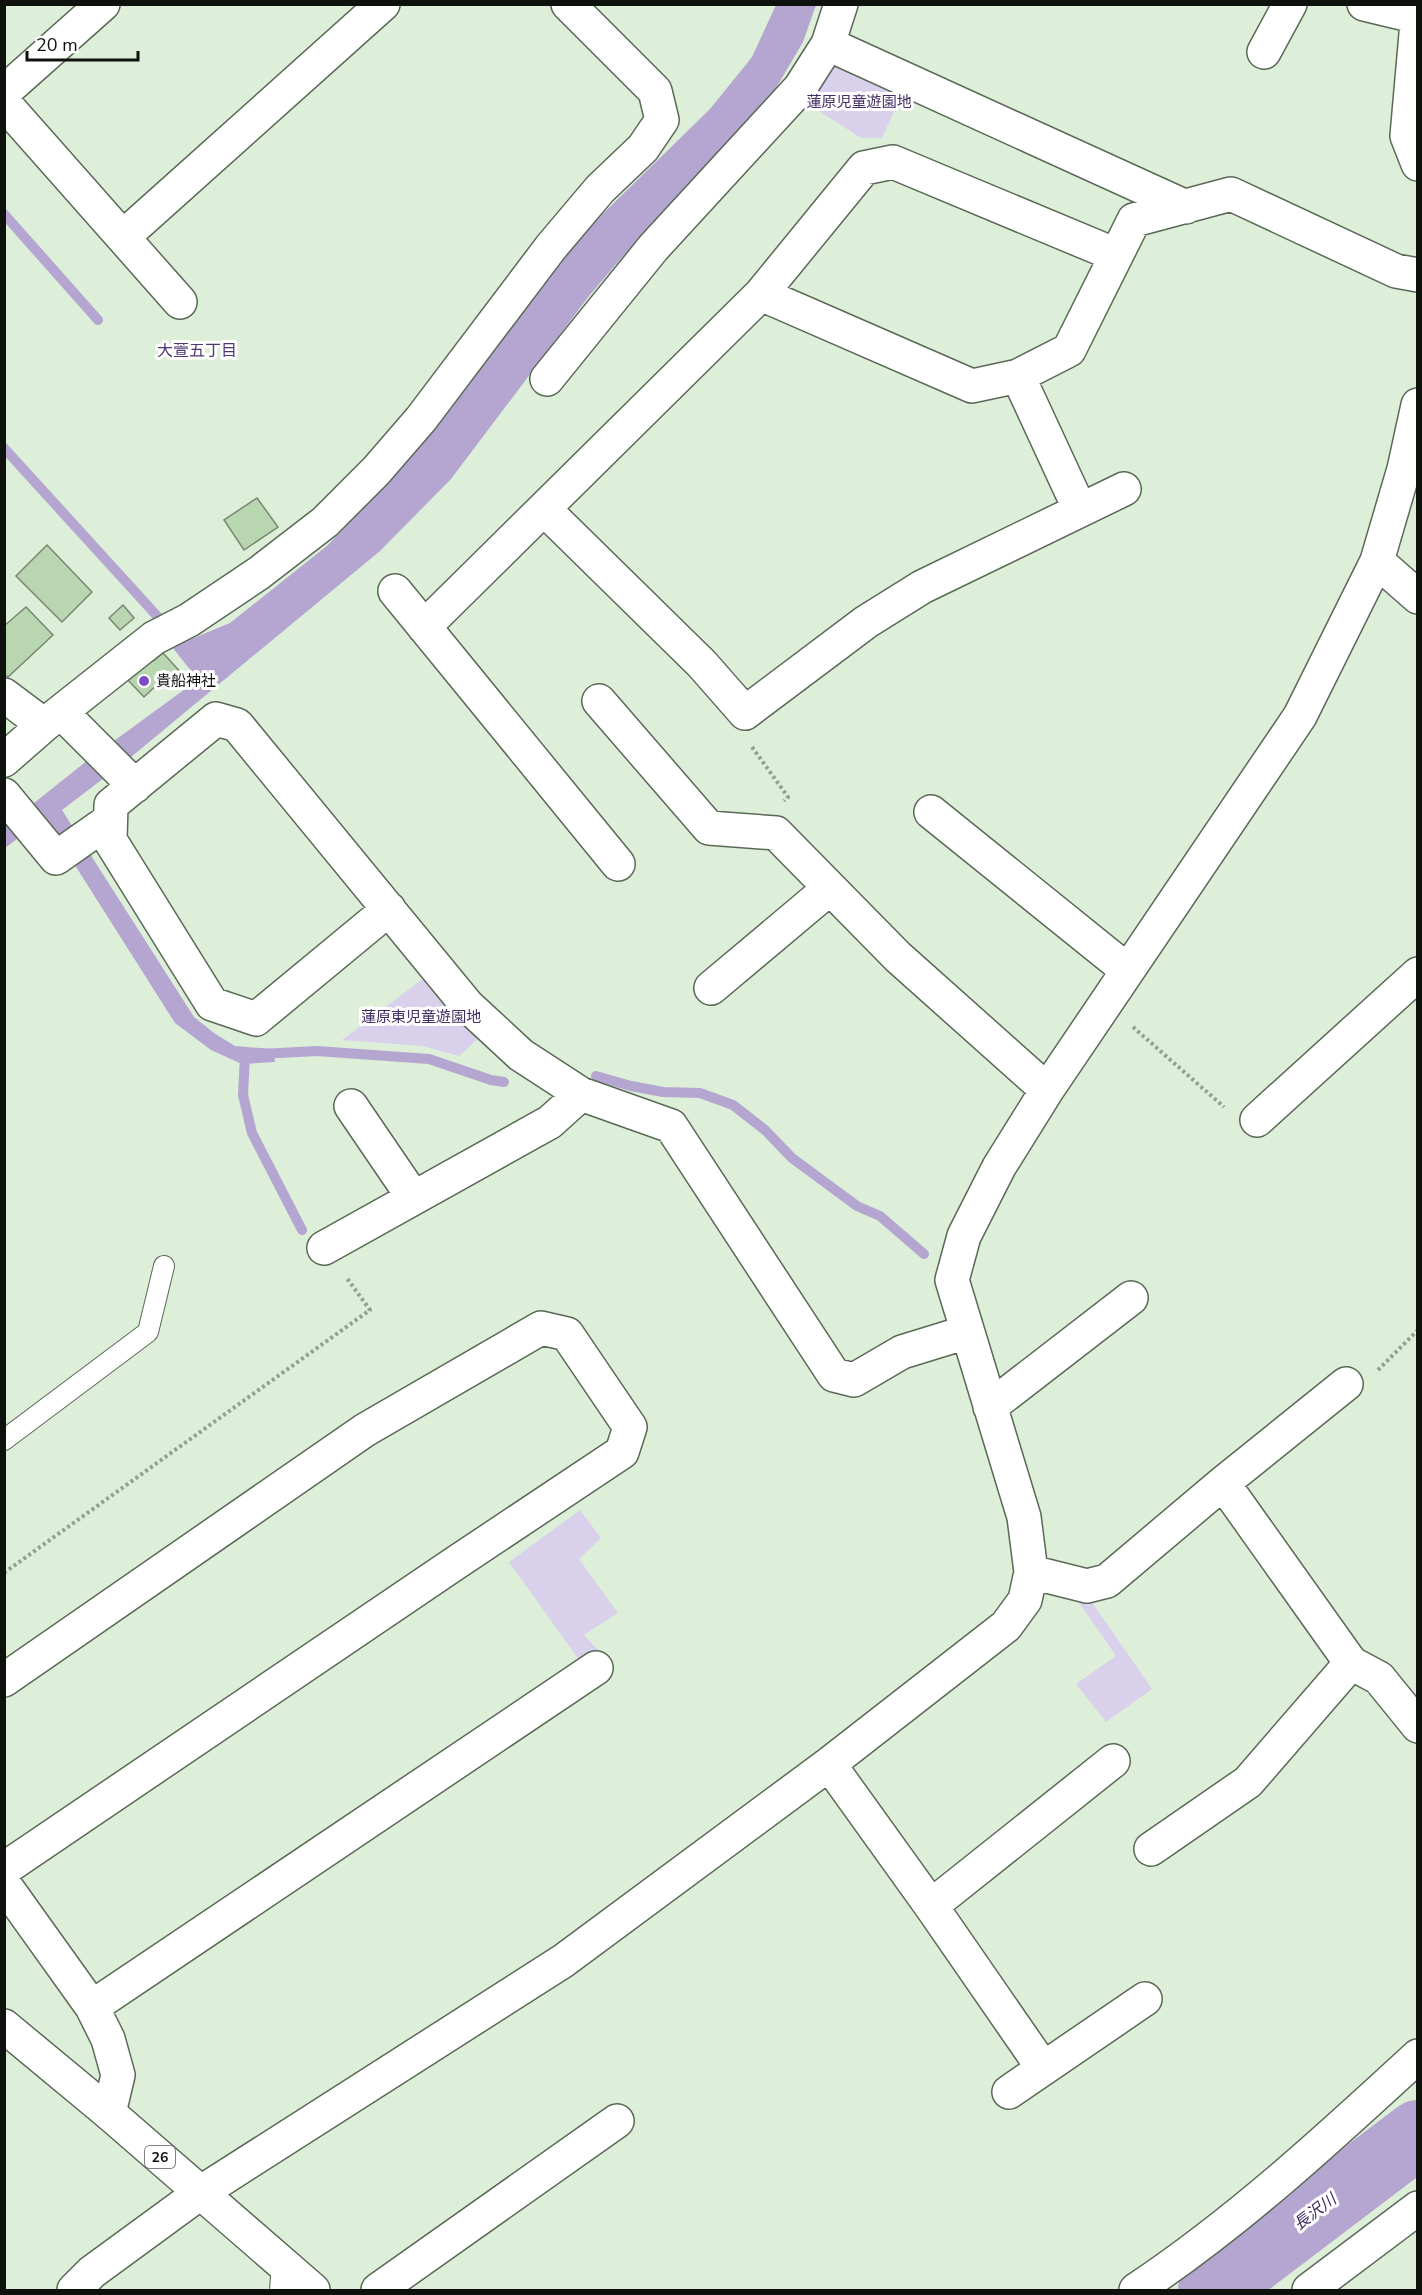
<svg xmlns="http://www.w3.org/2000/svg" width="1422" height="2295" font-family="'Nunito Sans','Noto Sans JP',sans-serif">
	<rect width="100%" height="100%" fill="#ddefd9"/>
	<!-- green -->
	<path fill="#d9d0ec" d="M826,61L904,90L882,138H861L805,102Z
		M424,978L480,1037L459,1056L423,1046L342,1040Z
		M580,1510L601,1538L579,1559L618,1613L584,1635L603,1655L582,1664L509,1562Z
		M1071,1591L1089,1598L1152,1689L1106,1722L1076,1684L1116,1656Z"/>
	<!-- water -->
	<path fill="#b4a6d1" d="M776,5H816L803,42L776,88L747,126L622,257L589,296L451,479L380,551L125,762L62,810L194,1017L214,1033L235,1046L273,1049L275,1062L242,1064L211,1050L175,1023L45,818L5,848V826L88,760L185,689L192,672L172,647L230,623L328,545L407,460L502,340L579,237L710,109L752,57Z"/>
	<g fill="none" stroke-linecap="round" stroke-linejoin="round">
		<!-- stream -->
		<path stroke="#b4a6d1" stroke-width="10" d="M4,214L98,320
			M4,448L168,628
			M260,1054L317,1051L429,1059L491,1080L504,1082
			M245,1056L243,1095L252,1133L302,1230
			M596,1076L631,1086L663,1092L700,1093L733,1105L765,1130L792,1158L857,1206L880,1216L924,1254"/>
		<!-- river -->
		<path stroke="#b4a6d1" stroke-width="68" d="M1212,2290L1418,2134"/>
	</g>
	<!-- building -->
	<path fill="#b8d7b1" stroke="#778773" stroke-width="1.5" d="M257,498L278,527L244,550L224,520Z
		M47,545L92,592L62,622L16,576Z
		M123,605L134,618L120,630L109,618Z
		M26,607L53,635L8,677L4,674V626Z
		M163,653L185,677L174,687L165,677L144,697L127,679L150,658L153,661Z"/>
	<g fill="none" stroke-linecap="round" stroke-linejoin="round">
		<!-- lane casing -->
		<g stroke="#596956" stroke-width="22">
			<path id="lane" d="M4,1440L148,1332L164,1266
				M280,2290L282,2264"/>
		</g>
		<!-- street casing -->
		<g stroke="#596956" stroke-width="36">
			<path id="street" d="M1364,4L1418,17
				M1418,11L1407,136L1418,164
				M828,44L841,4
				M1264,52L1290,4
				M4,92L103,4
				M4,103L180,302
				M123,237L383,4
				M761,294L972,386L1018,376L1069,350L1134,220L1231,194L1396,271L1418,275
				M1018,376L1080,510
				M547,379L653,248L800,88L828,44L1186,207
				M544,509L702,664L745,713L866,622L922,587L1124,489
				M1377,561L1418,597
				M395,591L618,864
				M424,627L761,294L864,168L893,162L1116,255
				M4,695L44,725
				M599,701L709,828L776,833L898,957L1047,1090
				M61,712L135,786
				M4,760L44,725L154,638L189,620L259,573L325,522L376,471L421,419L551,247L600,189L643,148L662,120L655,91L568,4
				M4,795L56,858L110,820
				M931,812L1127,970
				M389,909L256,1019L212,1004L110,840L111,805L216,719L237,725L467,1005L521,1055L581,1094L671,1126L834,1375L854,1380L902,1352L967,1332
				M711,988L830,888
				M351,1106L413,1197
				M1257,1120L1418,974
				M324,1248L550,1122L581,1094
				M990,1407L1131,1298
				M1223,1483L1346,1384
				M1031,1572L1087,1586L1107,1581L1223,1483L1351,1663L1379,1678L1418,1726
				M4,1680L365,1430L541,1328L567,1334L630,1427L622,1452L454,1564L4,1869
				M829,1764L931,1906L1043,2068
				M1151,1849L1248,1782L1351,1663
				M4,1884L92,2007L108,2039L118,2075L109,2113
				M931,1906L1113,1761
				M92,2007L596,1668
				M1009,2092L1145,1999
				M74,2290L92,2272L200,2193L563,1961L829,1764L1006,1626L1025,1600L1031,1572L1024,1517L952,1280L964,1236L999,1167L1047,1090L1300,716L1377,561L1404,469L1418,405
				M378,2290L617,2121
				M1309,2290L1418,2208"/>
		</g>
		<!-- secondary casing -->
		<g stroke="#596956" stroke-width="36">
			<path id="secondary" d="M1136,2290C1238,2222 1328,2139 1418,2056"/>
		</g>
		<!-- primary casing -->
		<g stroke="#596956" stroke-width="36">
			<path id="primary" d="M4,2026L109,2113L313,2290"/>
		</g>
		<!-- path -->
		<path stroke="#92a08f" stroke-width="4" stroke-dasharray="3 3" stroke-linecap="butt" d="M752,747L788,797L784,801
			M1133,1027L1224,1107
			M1378,1370L1418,1330
			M4,1573L370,1310L346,1277"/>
		<!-- lane -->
		<use href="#lane" stroke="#fff" stroke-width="20"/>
		<!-- street -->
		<use href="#street" stroke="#fff" stroke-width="33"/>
		<!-- secondary -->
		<use href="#secondary" stroke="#fff" stroke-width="33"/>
		<!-- primary -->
		<use href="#primary" stroke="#fff" stroke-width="33"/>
	</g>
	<!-- markers -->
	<circle fill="#7e4bc2" stroke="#fff" stroke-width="2" cx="144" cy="681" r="6"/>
	<g text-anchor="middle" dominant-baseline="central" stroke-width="6" stroke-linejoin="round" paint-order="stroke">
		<!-- shield labels -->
		<rect fill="#fff" stroke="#565a55" stroke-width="1.5" x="145" y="2146" width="30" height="22" rx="4.5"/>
		<g font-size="14" font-weight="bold" fill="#0d130c">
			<text x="160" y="2157">26</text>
		</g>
		<!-- park labels -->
		<g font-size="15" fill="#432e63" stroke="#fff">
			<text x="859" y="102">蓮原児童遊園地</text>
			<text x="421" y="1017">蓮原東児童遊園地</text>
		</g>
		<!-- poi labels -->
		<g font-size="15" fill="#0d130c" stroke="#fff" text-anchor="start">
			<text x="156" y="681">貴船神社</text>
		</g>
		<!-- neighbourhood labels -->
		<g font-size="16" fill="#4e3672" stroke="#fff">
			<text x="197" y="351">大萱五丁目</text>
		</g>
		<!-- water labels -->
		<g font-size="16" font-style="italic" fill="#3f295f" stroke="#fff">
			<text transform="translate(1315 2212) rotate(-37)">長沢川</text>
		</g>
	</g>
	<!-- border -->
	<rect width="1422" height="2295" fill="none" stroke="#0d130c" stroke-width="12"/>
	<!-- scale -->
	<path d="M27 51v9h111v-9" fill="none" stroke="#0d130c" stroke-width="3"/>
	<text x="36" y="51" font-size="18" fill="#0d130c" stroke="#ffffff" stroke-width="4.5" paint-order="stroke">20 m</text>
</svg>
